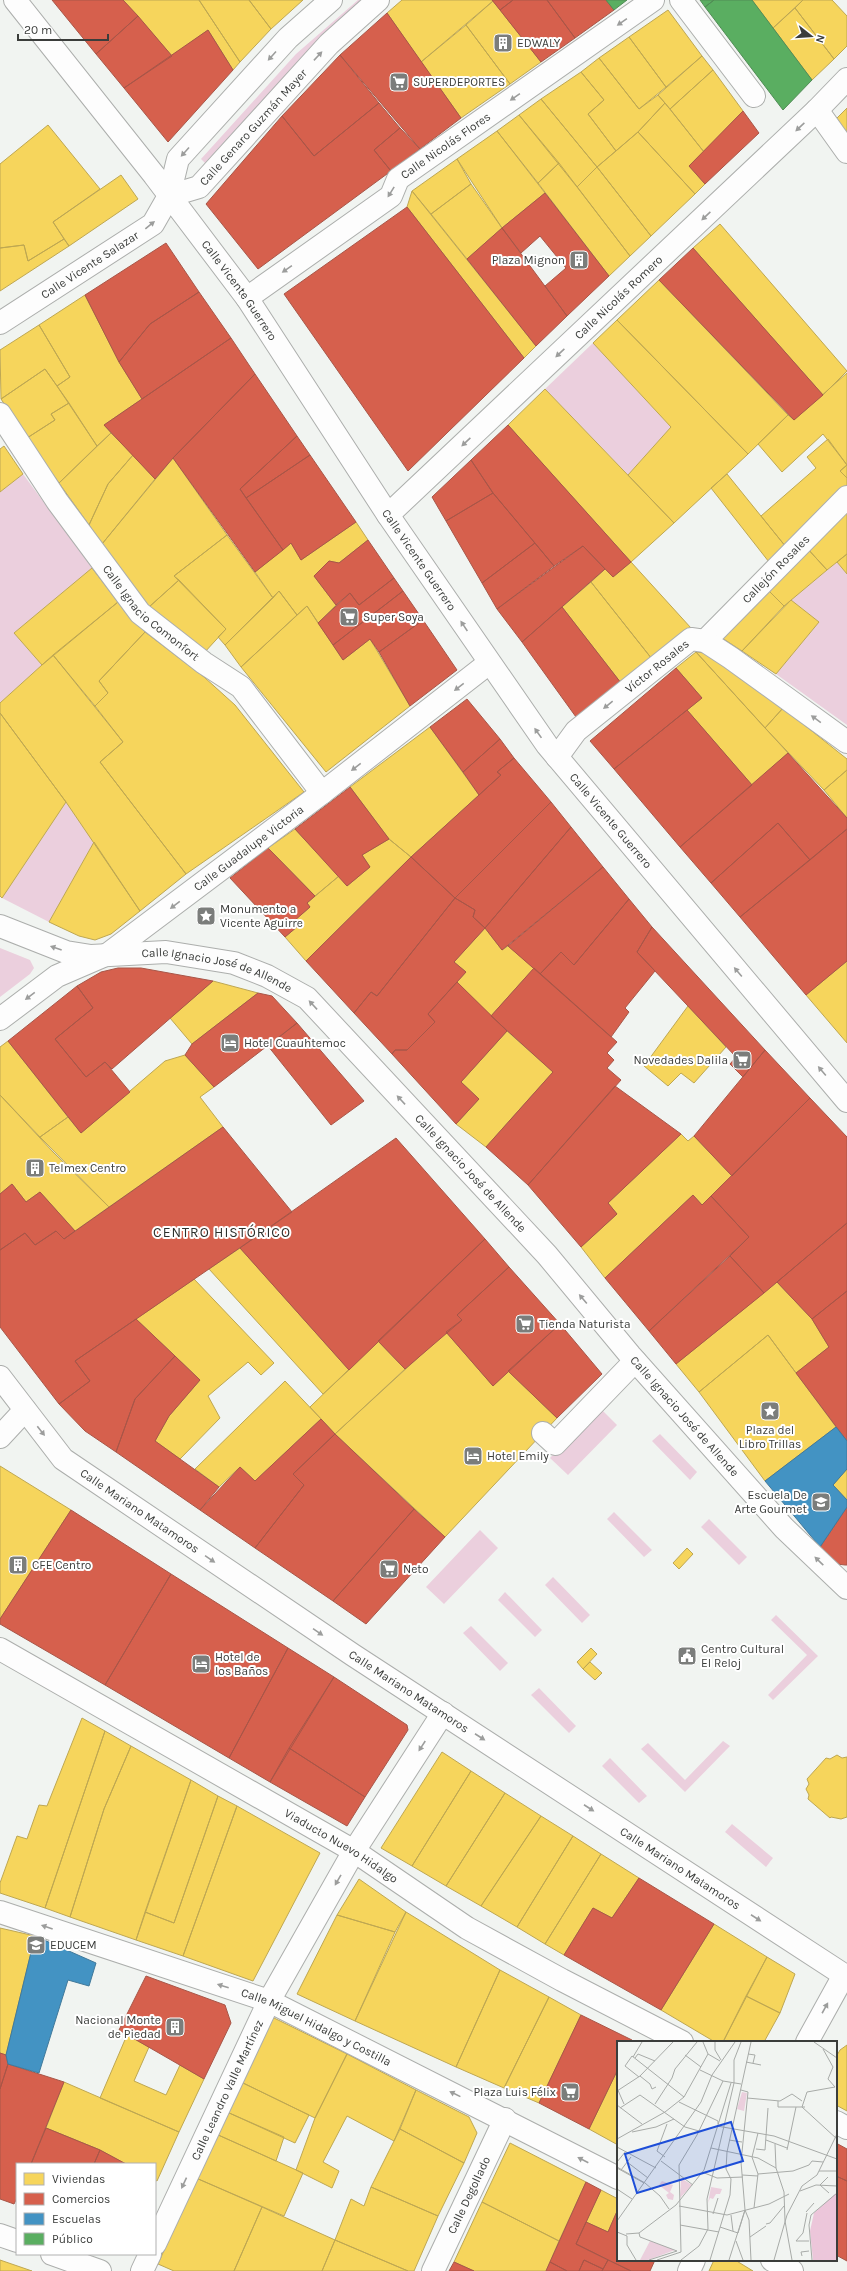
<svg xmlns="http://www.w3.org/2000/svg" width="847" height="2271" font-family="Karla,sans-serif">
	<rect width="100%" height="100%" fill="#f1f4f1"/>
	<!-- green -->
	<path fill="#ebcfdd" d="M358,0H367L301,59L205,163L201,159L296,54Z
		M593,343L671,427L628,475L545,389Z
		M23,474L92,568L14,633L42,665L0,703V492Z
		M837,562L847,574V725L776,674L819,622L791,600Z
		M66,802L94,842L49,922L2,898Z
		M0,948L30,960L34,968L30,974L0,997Z
		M599,1407L617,1425L568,1475L550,1458Z
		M660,1434L697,1472L690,1480L652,1441Z
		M614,1512L652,1550L644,1557L607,1519Z
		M709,1519L747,1557L739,1565L701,1527Z
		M480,1530L498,1548L444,1604L426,1587Z
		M553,1577L590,1615L582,1623L545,1585Z
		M505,1592L542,1630L535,1637L498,1600Z
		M776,1615L818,1656L773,1700L768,1695L807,1655L771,1620Z
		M471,1626L508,1663L500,1671L463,1633Z
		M539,1688L576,1726L569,1733L531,1695Z
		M723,1741L730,1746L685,1792L641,1749L648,1743L685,1780Z
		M610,1758L647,1796L639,1803L602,1766Z
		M732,1824L773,1858L766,1867L725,1832Z"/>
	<!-- homes -->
	<path fill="#f6d55c" stroke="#bea752" d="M123,0H199L240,62L233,70L208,30L172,56Z
		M199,0H249L271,29L240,62Z
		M249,0H303L271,29Z
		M402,0H492L493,1L421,62L387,13Z
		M752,0H803L773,28Z
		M803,0H832L847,16V46L834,59L795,8Z
		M493,1L541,62L510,84L466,25Z
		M795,8L834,59L812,80L773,28Z
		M668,10L702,56L666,87L629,37Z
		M466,25L510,84L461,118L421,62Z
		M629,37L666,87L639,109L599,58Z
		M702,56L713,70L670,109L658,95Z
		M599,58L639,109L658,95L665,103L638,132L616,151L588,114L604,100L581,72Z
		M713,70L743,111L704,152L670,109Z
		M581,72L604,100L588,114L616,151L597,167L541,99Z
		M541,99L597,167L577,187L519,115Z
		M665,103L704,152L689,166L705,184L695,194L638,132Z
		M847,108V142L833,122Z
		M519,115L559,163L538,183L497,131Z
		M48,125L100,189L53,222L64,239L28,261L24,245L0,248V164Z
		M497,131L545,193L502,228L457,159Z
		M638,132L695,194L651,236L597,167Z
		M457,159L471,184L431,214L412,191Z
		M559,163L630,256L609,276L538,183Z
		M597,167L651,236L630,256L577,187Z
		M121,175L138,199L69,246L53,222Z
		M471,184L502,228L467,259L431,214Z
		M412,191L536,346L524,358L407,207Z
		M720,224L847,371L823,395L693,248Z
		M64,239L69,246L0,291V248L24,245L28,261Z
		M659,280L788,415L748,454L617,320Z
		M85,295L119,362L142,399L104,425L111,433L97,446L57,386L70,377L39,325Z
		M617,320L748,454L674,523L628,475L671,427L593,343Z
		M39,325L70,377L57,386L45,369L1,399L0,350Z
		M45,369L69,403L51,414L55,420L27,438L1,399Z
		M847,373V465L823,434L782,472L758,444L788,415L794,420Z
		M545,389L674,523L631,562L508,425Z
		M69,403L97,446L59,483L27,438L55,420L51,414Z
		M111,433L133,455L108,484L89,525L59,483Z
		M828,439L847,465L840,471L847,478V489L786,547L761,516L816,468L807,457Z
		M4,446L23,474L0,492V449Z
		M133,455L155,479L102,544L89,525L108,484Z
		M173,458L227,535L174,576L179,580L149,607L102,544Z
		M847,465V478L840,471Z
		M727,474L786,547L769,562L711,488Z
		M847,507V554L827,570L806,547Z
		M356,522L368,540L339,563L329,561L314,576L336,605L318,623L307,606L297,615L279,591L273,598L255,572L291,543L301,560Z
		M227,535L273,598L225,645L218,637L226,629L174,576Z
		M806,547L827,570L784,606L765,587Z
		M847,554V574L837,562Z
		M631,562L691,628L652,659L591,582L605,569L613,577Z
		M92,568L118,602L42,665L14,633Z
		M179,580L226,629L204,653L149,607Z
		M591,582L652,659L621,683L562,607Z
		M765,587L784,606L742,651L719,636Z
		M279,591L297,615L241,667L225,645Z
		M791,600L819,622L776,674L742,651Z
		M118,602L145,632L99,681L108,693L95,706L53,655Z
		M307,606L343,660L370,639L410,706L326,772L241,667Z
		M145,632L204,677L235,705L304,792L186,874L100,762L123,742L95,706L108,693L99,681Z
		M696,652L715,654L783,708L765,728Z
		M696,652L788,753L752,785L687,710L702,698L676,668Z
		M53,655L123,742L100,762L186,874L140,911L66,802L0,713V703Z
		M783,708L847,759V770L824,790L765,728Z
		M0,713L66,802L2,898L0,896Z
		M430,727L479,795L411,857L389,839L350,787Z
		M847,770V818L824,790Z
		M295,829L339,876L315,896L268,848Z
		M389,839L411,857L306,961L285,937L298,926L294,921L310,907L307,903L339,876L347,886L370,867L362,855Z
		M94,842L140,911L111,934L95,940L79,936L49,922Z
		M485,928L502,950L508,946L534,968L491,1016L457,982L466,972L454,962Z
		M847,961V1043L806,995Z
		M213,981L258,993L192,1044L170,1018Z
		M688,1006L726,1047L694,1083L681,1073L668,1086L644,1066Z
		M507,1031L553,1072L486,1147L456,1124L479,1099L461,1082Z
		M8,1041L68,1117L40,1137L0,1095V1047Z
		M185,1055L214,1087L200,1097L223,1127L109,1207L40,1137L68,1117L81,1133L165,1061Z
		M0,1095L53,1152L109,1207L75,1231L40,1192L26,1202L12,1184L0,1194Z
		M681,1134L688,1141L694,1136L732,1176L702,1205L693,1195L605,1278L581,1247L617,1214L608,1203Z
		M240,1248L349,1370L323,1394L209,1269Z
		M194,1279L274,1363L261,1375L248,1362L208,1396L220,1418L180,1459L155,1441L169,1416L200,1380L136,1319Z
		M777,1282L812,1319L829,1347L796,1373L768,1335L699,1392L676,1364Z
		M446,1332L493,1386L508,1371L557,1418L445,1537L335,1434Z
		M768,1335L836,1427L765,1481L699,1392Z
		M378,1341L405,1369L335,1434L310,1407Z
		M285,1381L321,1419L255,1481L240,1467L219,1487L195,1469Z
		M0,1466L71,1510L0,1619Z
		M847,1469V1500L833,1485Z
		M687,1548L693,1554L679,1569L673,1563Z
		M591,1648L597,1654L583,1669L577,1662Z
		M590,1662L602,1673L595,1680L583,1669Z
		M82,1718L105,1731L45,1908L0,1893V1883L17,1836L27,1839L39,1805L47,1806Z
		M105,1731L131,1746L104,1809L70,1917L45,1908Z
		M131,1746L191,1780L136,1940L70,1917L104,1809Z
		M442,1752L471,1771L412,1866L381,1848Z
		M837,1755L842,1758L847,1757V1817L841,1819L831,1817L830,1818L808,1799L809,1795L806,1789L809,1784L807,1779L826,1758L830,1759Z
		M471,1771L505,1793L446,1886L412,1866Z
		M191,1780L218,1796L174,1923L145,1912Z
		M505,1793L541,1816L481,1906L446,1886Z
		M218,1796L237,1806L183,1956L136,1940L145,1912L174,1923Z
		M237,1806L320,1853L253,1981L183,1956Z
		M541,1816L573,1836L517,1927L481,1906Z
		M573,1836L601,1854L545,1944L517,1927Z
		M601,1854L639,1878L612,1918L593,1908L564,1955L545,1944Z
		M359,1879L406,1912L395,1932L337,1915Z
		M406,1912L500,1970L456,2067L355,2021Z
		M337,1915L395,1932L355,2021L297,1994Z
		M714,1924L767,1957L723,2042H715L661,2010Z
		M0,1928L35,1936L6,2055L0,2053Z
		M767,1957L795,1974L780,2013L746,1996Z
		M500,1970L549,1997L504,2088L456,2067Z
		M746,1996L780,2013L764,2042H723Z
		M549,1997L581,2015L539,2103L504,2088Z
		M272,2017L347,2054L315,2118L241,2082Z
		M127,2035L149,2047L134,2081L166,2095L180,2065L204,2079L179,2132L100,2098Z
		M847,2045V2111L836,2105V2057L840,2050Z
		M347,2054L416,2090L394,2141L347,2116L323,2162L339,2171L332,2188L296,2170L315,2118Z
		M618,2069V2145L589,2129Z
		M64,2082L179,2132L157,2181L155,2180V2164H126L100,2150L46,2128Z
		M241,2082L309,2115L295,2143L227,2112Z
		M416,2090L469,2117L477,2133L464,2163L400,2129Z
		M227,2112L284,2137L276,2161L216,2134Z
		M46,2128L100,2150L94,2164H31Z
		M400,2129L464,2163L438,2216L371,2187Z
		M216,2134L303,2173L284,2216L196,2178Z
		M510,2143L586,2182L559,2241L482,2202Z
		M196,2178L262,2207L234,2271H174L158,2264Z
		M371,2187L438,2216L414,2271H408L335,2240L351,2199L364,2206Z
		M601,2190L618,2199V2209L608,2232L586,2222Z
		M482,2202L559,2241L546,2271H474L454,2262Z
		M262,2207L335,2240L322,2271H234Z
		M335,2240L408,2271H322Z
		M0,2260L32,2271H0Z
		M714,2260H735L753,2271H709Z"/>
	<!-- shops -->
	<path fill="#d6604d" stroke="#a85648" d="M52,0H123L138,16L96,54Z
		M492,0H513L500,10Z
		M513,0H547L575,38L541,62L500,10Z
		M547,0H606L614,10L575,38Z
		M387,13L461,118L420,149L340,55Z
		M138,16L172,56L124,88L96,54Z
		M208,30L233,70L168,142L124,88Z
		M340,55L379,103L314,156L282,116Z
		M379,103L400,128L374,150L391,171L258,269L206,204L282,116L314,156Z
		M743,111L759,133L705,184L689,166Z
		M400,128L420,149L391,171L374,150Z
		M545,193L609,276L567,316L545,286L566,268L540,236L521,253L502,228Z
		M407,207L524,358L408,471L284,294Z
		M502,228L567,316L536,346L467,259Z
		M166,243L199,292L150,324L119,362L85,295Z
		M693,248L823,395L794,420L659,280Z
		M199,292L231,338L142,399L119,362L150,324Z
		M231,338L255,374L173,458L155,479L104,425Z
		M255,374L297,436L240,489L283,550L255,572L173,458Z
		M508,425L631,562L613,577L583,546L554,566L493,493L471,460Z
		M297,436L310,455L246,498L240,489Z
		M310,455L356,522L301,560L291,543L283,550L246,498Z
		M471,460L493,493L446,521L432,497Z
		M493,493L535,543L482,583L446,521Z
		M368,540L394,578L359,605L350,593L336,605L314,576L329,561L339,563Z
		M535,543L554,566L497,609L482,583Z
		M583,546L605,569L522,642L497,609Z
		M394,578L403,591L333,645L318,623L350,593L359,605Z
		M403,591L423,620L379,652L370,639L343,660L333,645Z
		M562,607L621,683L576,717L522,642Z
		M423,620L457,670L410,706L379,652Z
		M676,668L702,698L614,769L590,741Z
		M467,699L500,739L463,772L430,727Z
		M687,710L752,785L680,847L614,769Z
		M500,739L514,758L497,772L501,775L479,795L463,772Z
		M788,753L847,818V829L810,860L778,823L711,883L680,847Z
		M514,758L551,802L455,898L411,857L501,775L497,772Z
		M350,787L389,839L362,855L370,867L347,886L295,829Z
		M551,802L571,827L485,928L473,917L475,910L455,898Z
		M778,823L810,860L740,917L711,883Z
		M571,827L603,867L502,950L485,928Z
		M847,829V961L806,995L740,917Z
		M268,848L315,896L307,903L310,907L294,921L298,926L285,937L230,878Z
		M411,857L455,898L377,996L371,992L354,1013L306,961Z
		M603,867L629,899L574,965L561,952L540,974L508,946Z
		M455,898L475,910L473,917L485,928L454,962L466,972L428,1014L435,1022L407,1050H395L392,1054L354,1013L371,992L377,996Z
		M629,899L652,927L637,952L655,971L625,1008L629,1012L611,1037L540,974L561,952L574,965Z
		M652,927L765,1050L743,1077L730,1064L736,1057L637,952Z
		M118,968H141L213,981L112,1069L105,1062L86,1077L55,1039L93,1008L77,986L101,972Z
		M534,968L617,1042L607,1053L614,1060L607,1068L621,1080L528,1185L486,1147L553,1072L491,1016Z
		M457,982L507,1031L461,1082L479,1099L456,1124L392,1054L395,1050H407L435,1022L428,1014Z
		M77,986L93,1008L55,1039L86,1077L105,1062L130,1092L81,1133L8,1041Z
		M258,993L272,996L297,1023L214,1087L185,1055L192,1044Z
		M297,1023L364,1101L331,1125L268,1046Z
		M765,1050L810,1098L732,1176L694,1136Z
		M615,1086L681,1134L608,1203L617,1214L581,1247L528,1185Z
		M810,1098L847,1137V1223L764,1293L730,1256L749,1237L711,1196Z
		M223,1127L292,1212L75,1361L90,1381L59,1404L0,1327V1250L25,1233L35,1245L56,1231L64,1239Z
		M396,1138L485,1239L349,1370L240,1248Z
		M12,1184L26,1202L40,1192L75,1231L64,1239L56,1231L35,1245L25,1233L0,1250V1194Z
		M693,1195L702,1205L711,1196L749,1237L649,1331L605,1278Z
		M847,1223V1291L812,1319L777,1282Z
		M485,1239L509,1267L457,1315L462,1320L405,1369L378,1341Z
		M730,1256L764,1293L676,1364L649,1331Z
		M509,1267L560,1324L493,1386L446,1332L462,1320L457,1315Z
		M847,1291V1441L796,1373L829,1347L812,1319Z
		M136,1319L175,1356L135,1399L116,1452L85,1431L59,1404L90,1381L75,1361Z
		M560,1324L602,1374L557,1418L508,1371Z
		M175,1356L200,1380L169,1416L155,1441L219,1487L200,1510L116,1452L135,1399Z
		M321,1419L335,1434L293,1474L304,1485L255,1548L200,1510L240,1467L255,1481Z
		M335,1434L414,1509L333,1601L255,1548L304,1485L293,1474Z
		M847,1507V1565H845L837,1564L820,1547Z
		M414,1509L445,1537L366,1624L333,1601Z
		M71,1510L171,1574L105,1685L0,1624V1619Z
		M171,1574L288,1648L229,1758L105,1685Z
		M288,1648L334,1677L270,1782L229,1758Z
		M334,1677L407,1725L408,1730L365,1797L289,1748Z
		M289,1748L365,1797L347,1826L270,1782Z
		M639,1878L714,1924L661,2010L564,1955L593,1908L612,1918Z
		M146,1976L225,2005L231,2023L204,2079L119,2030Z
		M581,2015L632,2040L631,2042H618V2069L589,2129L539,2103Z
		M0,2053L6,2055L8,2064L0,2089Z
		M8,2064L64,2082L31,2164H17V2198L14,2204L0,2199V2089Z
		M46,2128L100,2150L94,2164H31Z
		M836,2143L847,2149V2181L836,2176Z
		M100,2150L126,2164H94Z
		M836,2176L847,2181V2261L836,2255Z
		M586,2182L601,2190L576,2244L608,2260L603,2269L584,2260L579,2271H567L550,2262Z
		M618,2209V2260H655L650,2271H631L576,2244L586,2222L608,2232Z
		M584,2260L603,2269L602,2271H579Z
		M608,2260L631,2271H602Z
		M454,2262L474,2271H449Z
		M550,2262L567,2271H546Z"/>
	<!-- schools -->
	<path fill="#4393c3" stroke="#41799a" d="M836,1427L847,1441V1469L833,1485L847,1500V1507L820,1547L765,1481Z
		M35,1936L96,1963L89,1986L68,1980L39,2073L8,2064L6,2055Z"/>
	<!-- public -->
	<path fill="#5aae61" stroke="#518c56" d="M606,0H627L614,10Z
		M700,0H714L705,7Z
		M714,0H752L812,80L783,110L705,7Z"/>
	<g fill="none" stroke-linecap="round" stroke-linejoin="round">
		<!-- street casing -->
		<g stroke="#acaeac" stroke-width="24">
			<g id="street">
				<path d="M681,0L754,96"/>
				<path d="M817,110L847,152"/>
				<path id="s1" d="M169,196L199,187L329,44L378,0"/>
				<path id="s2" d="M247,298L391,196L398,179L653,0"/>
				<path id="s3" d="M0,323L153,224L169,196L178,159L288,38L331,0"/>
				<path id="s4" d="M0,414L57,501L140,613L204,663L241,687L322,793"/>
				<path id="s5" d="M388,515L817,110L847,79"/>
				<path id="s6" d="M705,641L847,497"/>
				<path id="s7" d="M557,757L576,731L691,639L705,641L731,658L847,742"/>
				<path id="s8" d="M0,1019L57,976L108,954L322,793L489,663"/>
				<path d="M543,1433L555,1444L635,1361"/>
				<path d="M0,1437L25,1410"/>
				<path id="s9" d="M0,1912L269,2001L618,2178"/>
				<path d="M0,2235L17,2241"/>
				<path id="s10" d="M155,2244L269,2001L354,1851L443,1713"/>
				<path d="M52,2254L100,2271"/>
				<path d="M772,2260L792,2271"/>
				<path d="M142,2271L150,2254"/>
				<path id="s11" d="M433,2271L505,2119"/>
			</g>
		</g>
		<!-- secondary casing -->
		<g stroke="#acaeac" stroke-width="24">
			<g id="secondary">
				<path id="s12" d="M15,0L154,175L247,298L388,515L547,745L847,1101"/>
				<path id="s13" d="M0,926L66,952L91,956L166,952L234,963L267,976L307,998L547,1255L630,1355L784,1528L847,1588"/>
				<path id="s14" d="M0,1377L63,1459L353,1655L847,1977"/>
				<path id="s15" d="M0,1649L354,1851L467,1928L562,1980L682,2042"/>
				<path d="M807,2042L844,1975"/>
				<path d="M836,2122L847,2128"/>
				<path d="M689,2271L694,2260"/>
			</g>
		</g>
		<!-- street -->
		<use href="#street" stroke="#fdfdfd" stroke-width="22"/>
		<!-- secondary -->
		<use href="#secondary" stroke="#fdfdfd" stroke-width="22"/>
	</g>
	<!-- one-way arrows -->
	<defs><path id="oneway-solid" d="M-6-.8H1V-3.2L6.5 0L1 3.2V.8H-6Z"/></defs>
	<g fill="#9c9d9c">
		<use href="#oneway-solid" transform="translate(622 22) rotate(145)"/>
		<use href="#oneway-solid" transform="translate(272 56) rotate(132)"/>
		<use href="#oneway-solid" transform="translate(318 56) rotate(-47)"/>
		<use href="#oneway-solid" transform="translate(515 97) rotate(145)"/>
		<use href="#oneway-solid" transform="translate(800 127) rotate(137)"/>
		<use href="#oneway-solid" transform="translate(185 152) rotate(132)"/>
		<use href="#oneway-solid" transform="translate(391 192) rotate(122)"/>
		<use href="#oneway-solid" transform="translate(706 216) rotate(137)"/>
		<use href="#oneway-solid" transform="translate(150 225) rotate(-39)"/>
		<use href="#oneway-solid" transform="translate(287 269) rotate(145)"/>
		<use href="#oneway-solid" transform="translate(560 353) rotate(137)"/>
		<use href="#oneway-solid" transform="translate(466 442) rotate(137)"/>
		<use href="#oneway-solid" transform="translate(464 626) rotate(-124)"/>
		<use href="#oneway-solid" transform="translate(459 687) rotate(142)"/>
		<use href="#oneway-solid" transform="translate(608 705) rotate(141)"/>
		<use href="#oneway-solid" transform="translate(816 719) rotate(-144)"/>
		<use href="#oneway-solid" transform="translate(538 733) rotate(-125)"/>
		<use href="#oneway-solid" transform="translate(356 767) rotate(142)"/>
		<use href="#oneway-solid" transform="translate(175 905) rotate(143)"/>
		<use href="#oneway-solid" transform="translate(56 948) rotate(-161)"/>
		<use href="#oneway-solid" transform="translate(738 972) rotate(-130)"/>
		<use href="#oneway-solid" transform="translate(30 996) rotate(143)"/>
		<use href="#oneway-solid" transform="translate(313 1005) rotate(-133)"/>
		<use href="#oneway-solid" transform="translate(822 1071) rotate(-130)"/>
		<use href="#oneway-solid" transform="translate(401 1100) rotate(-133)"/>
		<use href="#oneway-solid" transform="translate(583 1299) rotate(-130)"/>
		<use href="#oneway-solid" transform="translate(41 1431) rotate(52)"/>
		<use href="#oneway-solid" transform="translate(210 1559) rotate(34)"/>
		<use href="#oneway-solid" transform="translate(819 1561) rotate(-136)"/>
		<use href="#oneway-solid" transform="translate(318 1632) rotate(34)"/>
		<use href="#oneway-solid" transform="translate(480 1737) rotate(33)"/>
		<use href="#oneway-solid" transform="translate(422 1746) rotate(123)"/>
		<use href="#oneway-solid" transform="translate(589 1808) rotate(33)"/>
		<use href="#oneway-solid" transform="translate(338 1880) rotate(120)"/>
		<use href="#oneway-solid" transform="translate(756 1918) rotate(33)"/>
		<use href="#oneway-solid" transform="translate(47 1927) rotate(-161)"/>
		<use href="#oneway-solid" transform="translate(223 1986) rotate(-162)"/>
		<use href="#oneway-solid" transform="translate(825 2008) rotate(-61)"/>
		<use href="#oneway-solid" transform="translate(455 2094) rotate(-154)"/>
		<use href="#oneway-solid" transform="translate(583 2160) rotate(-153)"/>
		<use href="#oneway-solid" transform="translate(184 2183) rotate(115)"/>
	</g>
	<!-- icons -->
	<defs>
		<g id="building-square" transform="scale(1)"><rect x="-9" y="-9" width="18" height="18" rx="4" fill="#7b7d7b" stroke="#fff"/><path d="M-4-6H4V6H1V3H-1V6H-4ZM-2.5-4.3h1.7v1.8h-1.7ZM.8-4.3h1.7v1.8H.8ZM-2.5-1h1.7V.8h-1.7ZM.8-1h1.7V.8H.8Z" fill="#fff"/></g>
		<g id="supermarket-square" transform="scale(1)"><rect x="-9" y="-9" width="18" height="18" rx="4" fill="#7b7d7b" stroke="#fff"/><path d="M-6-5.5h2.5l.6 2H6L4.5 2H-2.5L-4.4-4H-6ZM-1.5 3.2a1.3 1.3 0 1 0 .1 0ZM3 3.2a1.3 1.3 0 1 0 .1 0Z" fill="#fff"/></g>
		<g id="sight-square" transform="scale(1)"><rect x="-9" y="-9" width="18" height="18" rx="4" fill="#7b7d7b" stroke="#fff"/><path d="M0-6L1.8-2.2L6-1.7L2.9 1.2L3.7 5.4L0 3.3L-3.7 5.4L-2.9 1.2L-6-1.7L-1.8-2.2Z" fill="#fff"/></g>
		<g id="hotel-square" transform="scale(1)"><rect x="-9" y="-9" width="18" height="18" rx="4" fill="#7b7d7b" stroke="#fff"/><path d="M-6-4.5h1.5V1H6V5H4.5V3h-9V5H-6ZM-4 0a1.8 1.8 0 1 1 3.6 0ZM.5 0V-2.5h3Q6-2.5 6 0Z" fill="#fff"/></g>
		<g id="school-square" transform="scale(1)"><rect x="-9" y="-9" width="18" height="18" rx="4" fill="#7b7d7b" stroke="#fff"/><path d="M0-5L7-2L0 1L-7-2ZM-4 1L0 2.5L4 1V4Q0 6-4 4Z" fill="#fff"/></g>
		<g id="civic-square" transform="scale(1)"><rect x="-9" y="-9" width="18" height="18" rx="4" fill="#7b7d7b" stroke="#fff"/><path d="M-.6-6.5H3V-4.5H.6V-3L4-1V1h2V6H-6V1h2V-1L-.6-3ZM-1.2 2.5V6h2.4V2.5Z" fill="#fff"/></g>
		<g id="university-square" transform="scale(1)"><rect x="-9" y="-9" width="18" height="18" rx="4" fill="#7b7d7b" stroke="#fff"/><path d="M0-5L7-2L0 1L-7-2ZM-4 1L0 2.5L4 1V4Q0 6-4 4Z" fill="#fff"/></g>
	</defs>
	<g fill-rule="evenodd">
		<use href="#building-square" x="503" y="43"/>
		<use href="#supermarket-square" x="399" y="82"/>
		<use href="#building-square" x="579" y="260"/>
		<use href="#supermarket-square" x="349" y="617"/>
		<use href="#sight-square" x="206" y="916"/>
		<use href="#hotel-square" x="230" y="1043"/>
		<use href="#supermarket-square" x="742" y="1060"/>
		<use href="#building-square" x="35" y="1168"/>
		<use href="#supermarket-square" x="525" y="1324"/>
		<use href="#sight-square" x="770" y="1411"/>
		<use href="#hotel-square" x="473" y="1456"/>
		<use href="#school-square" x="821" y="1502"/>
		<use href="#building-square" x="18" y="1565"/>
		<use href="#supermarket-square" x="389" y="1569"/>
		<use href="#civic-square" x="687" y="1656"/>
		<use href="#hotel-square" x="201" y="1664"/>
		<use href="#university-square" x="36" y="1945"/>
		<use href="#building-square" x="175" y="2027"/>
		<use href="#supermarket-square" x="570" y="2092"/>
	</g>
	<g text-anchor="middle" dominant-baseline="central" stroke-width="4" stroke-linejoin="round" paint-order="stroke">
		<!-- poi labels -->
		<g font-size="12" fill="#3b3d3b" stroke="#fff" text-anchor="start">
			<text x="517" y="43">EDWALY</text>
			<text x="413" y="82">SUPERDEPORTES</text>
			<text x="565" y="260" text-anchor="end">Plaza Mignon</text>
			<text x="363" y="617">Super Soya</text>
			<text x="220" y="909">Monumento a<tspan x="220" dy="14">Vicente Aguirre</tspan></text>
			<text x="244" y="1043">Hotel Cuauhtemoc</text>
			<text x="728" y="1060" text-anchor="end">Novedades Dalila</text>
			<text x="49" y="1168">Telmex Centro</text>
			<text x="539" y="1324">Tienda Naturista</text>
			<text x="770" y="1430" text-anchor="middle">Plaza del<tspan x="770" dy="14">Libro Trillas</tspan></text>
			<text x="487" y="1456">Hotel Emily</text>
			<text x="807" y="1495" text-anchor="end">Escuela De<tspan x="807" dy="14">Arte Gourmet</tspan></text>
			<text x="32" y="1565">CFE Centro</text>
			<text x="403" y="1569">Neto</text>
			<text x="701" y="1649">Centro Cultural<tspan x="701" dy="14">El Reloj</tspan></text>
			<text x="215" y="1657">Hotel de<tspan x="215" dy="14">los Baños</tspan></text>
			<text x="50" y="1945">EDUCEM</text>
			<text x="161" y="2020" text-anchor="end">Nacional Monte<tspan x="161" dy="14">de Piedad</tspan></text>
			<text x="556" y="2092" text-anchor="end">Plaza Luis Félix</text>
		</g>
		<!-- street labels -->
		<g font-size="12" fill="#3b3d3b" stroke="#fff">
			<text stroke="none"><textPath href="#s1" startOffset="112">Calle Genaro Guzmán Mayer</textPath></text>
			<text stroke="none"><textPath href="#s2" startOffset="253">Calle Nicolás Flores</textPath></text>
			<text stroke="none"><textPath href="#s3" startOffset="107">Calle Vicente Salazar</textPath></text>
			<text stroke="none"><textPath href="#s12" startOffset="367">Calle Vicente Guerrero</textPath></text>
			<text stroke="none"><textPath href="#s5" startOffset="317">Calle Nicolás Romero</textPath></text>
			<text stroke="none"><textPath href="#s12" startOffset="691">Calle Vicente Guerrero</textPath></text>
			<text stroke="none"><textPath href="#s6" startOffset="101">Callejón Rosales</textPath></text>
			<text stroke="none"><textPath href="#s4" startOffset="251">Calle Ignacio Comonfort</textPath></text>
			<text stroke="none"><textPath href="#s7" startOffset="136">Víctor Rosales</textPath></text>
			<text stroke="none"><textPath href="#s12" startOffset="1015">Calle Vicente Guerrero</textPath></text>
			<text stroke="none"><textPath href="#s8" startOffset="303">Calle Guadalupe Victoria</textPath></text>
			<text stroke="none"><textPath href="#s13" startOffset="225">Calle Ignacio José de Allende</textPath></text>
			<text stroke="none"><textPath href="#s13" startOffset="561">Calle Ignacio José de Allende</textPath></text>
			<text stroke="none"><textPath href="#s13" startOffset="885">Calle Ignacio José de Allende</textPath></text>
			<text stroke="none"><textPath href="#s14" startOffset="196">Calle Mariano Matamoros</textPath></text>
			<text stroke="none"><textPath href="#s14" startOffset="520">Calle Mariano Matamoros</textPath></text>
			<text stroke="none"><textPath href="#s15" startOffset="394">Viaducto Nuevo Hidalgo</textPath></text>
			<text stroke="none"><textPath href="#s14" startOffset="844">Calle Mariano Matamoros</textPath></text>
			<text stroke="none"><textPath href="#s9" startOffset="337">Calle Miguel Hidalgo y Costilla</textPath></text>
			<text stroke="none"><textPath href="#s10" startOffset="170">Calle Leandro Valle Martínez</textPath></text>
			<text stroke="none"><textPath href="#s11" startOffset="84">Calle Degollado</textPath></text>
		</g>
		<!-- quarter labels -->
		<g font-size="14" letter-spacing="1" fill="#2c302c" stroke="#fff">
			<text x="222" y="1232">CENTRO HISTÓRICO</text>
		</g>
	</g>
	<!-- overview -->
	<g transform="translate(617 2041)">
		<rect width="220" height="220" fill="#f1f4f1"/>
		<path d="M125,51L130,52L127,70L120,68ZM64,137L75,144L63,157ZM45,140L56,144L53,151L57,154L56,159L51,158L49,154L52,152L42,144ZM94,146L105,148L103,153H99L96,158L93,157L91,162ZM33,200L58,209L31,219H23Z" fill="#ebcfdd"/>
		<path d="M218,153H220V219H196L193,190L197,172Z" fill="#ecc6da"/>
		<path fill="none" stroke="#a8aba8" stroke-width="1" d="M86,1L91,13L103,20M98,1V9L104,19M197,1L220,17M206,8L216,26L211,38L218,46M131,13L138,14L136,22M68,14L84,26M16,16L25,1M18,17L21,13L38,20M129,21L144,24M83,29L106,40L124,43M23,35L33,43L35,48L39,46M22,36L8,25L15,15L67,56M0,47L7,63M124,49L131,51L124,121L128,169L132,179L134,219M0,50L23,35L56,1M130,57L163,60L175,53L185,60M161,60V66H188M62,61L101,80V83M38,63L55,37L58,28L80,1M0,64L25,83M185,66L220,98M185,66L190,51L218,46M3,67L23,54L68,86L82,90M100,85L157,95L220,118M15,91L39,86L57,78M0,98L48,71L67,56L91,13M112,99L125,101M149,99L170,107M158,103L159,127L167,151L168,180L175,219M0,106L39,127M94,107L141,117L159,127M139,108L148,109L151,67M170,109L179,66M48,116L40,110L50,83M44,120L76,144M0,121L9,110M10,121L31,137M0,126L28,142L43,155L52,168M0,127L27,142M4,129L14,116M202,130H220M85,131L100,137L126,136M141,133L176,130L192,124L195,120L206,121M125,134L141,135M211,136L203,144L212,152M0,148L15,158M183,150L199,144L220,145M62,165L110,174L152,163L172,153M137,167L141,133L135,116L141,92M189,171L197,162M96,173L101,157M114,174L116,190M0,180L84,61L95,34L118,1M149,183L153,182L167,165M63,184L102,191M103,186L121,192M0,191L10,195V204L19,219M22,192L23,196L60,210L32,219M9,193L22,192L59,164L87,129L114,42M133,196L149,185M119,200L126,219M179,200L186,192L190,172M179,200H192M185,215L184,211L192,210M40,219L64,211L62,124L80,94L106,40M64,219L82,205L91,188L90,158L117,42V19L124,1M93,219L113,154L114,138L109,128L110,111L134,1M112,219L128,169L121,192M157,219L170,174L185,145L200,134L220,93M195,219L192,184L194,174L220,152"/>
		<path fill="#1d4ed8" fill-opacity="0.15" stroke="#1d4ed8" stroke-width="2" d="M114,81L126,120L20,152L8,113Z"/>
		<rect width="220" height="220" fill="none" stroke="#3b3d3b" stroke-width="2"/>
	</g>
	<!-- legend -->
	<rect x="16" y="2163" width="140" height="92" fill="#ffffff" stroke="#b1b1b1"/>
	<rect x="24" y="2173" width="20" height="12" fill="#f6d55c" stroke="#b1b1b1"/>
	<text x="52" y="2183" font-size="12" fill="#3b3d3b">Viviendas</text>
	<rect x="24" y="2193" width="20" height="12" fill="#d6604d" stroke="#b1b1b1"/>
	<text x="52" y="2203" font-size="12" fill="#3b3d3b">Comercios</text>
	<rect x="24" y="2213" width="20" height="12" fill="#4393c3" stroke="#b1b1b1"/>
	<text x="52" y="2223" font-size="12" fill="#3b3d3b">Escuelas</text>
	<rect x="24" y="2233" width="20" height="12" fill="#5aae61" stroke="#b1b1b1"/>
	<text x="52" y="2243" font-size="12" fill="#3b3d3b">Público</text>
	<!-- north arrow -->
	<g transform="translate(811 36) rotate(107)" stroke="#ffffff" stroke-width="3" paint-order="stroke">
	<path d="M0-3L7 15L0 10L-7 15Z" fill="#3b3d3b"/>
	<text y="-6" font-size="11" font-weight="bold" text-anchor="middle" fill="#3b3d3b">N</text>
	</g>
	<!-- scale -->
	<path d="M18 34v6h90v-6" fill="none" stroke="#3b3d3b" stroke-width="2"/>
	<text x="24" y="34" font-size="12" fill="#3b3d3b" stroke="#ffffff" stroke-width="3" paint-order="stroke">20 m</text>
</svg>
